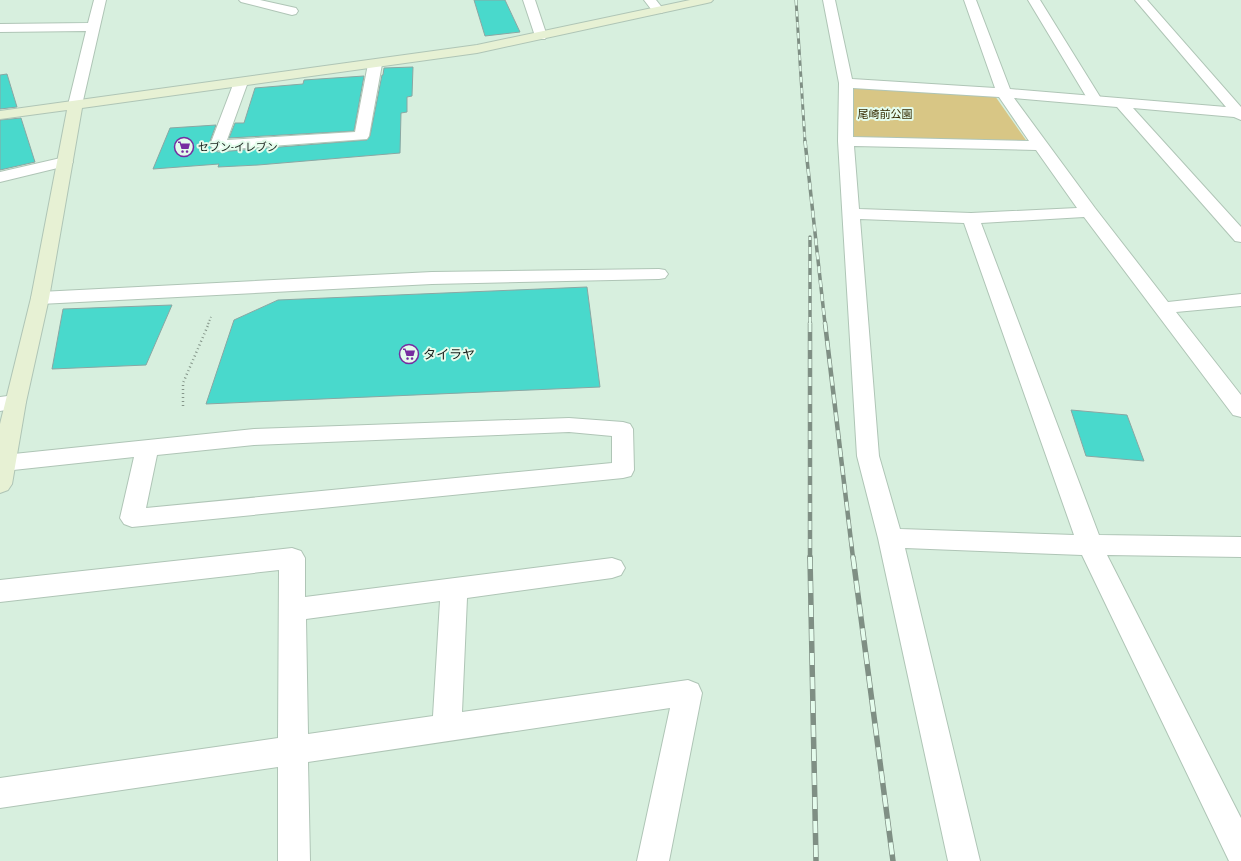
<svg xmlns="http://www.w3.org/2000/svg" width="1241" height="861" font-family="'Roboto Condensed','Noto Sans JP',sans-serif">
	<rect width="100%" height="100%" fill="#d7efde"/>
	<!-- green -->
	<path fill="#d8c685" d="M853,88L995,96L1028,143L854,137Z"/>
	<!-- building -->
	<path fill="#49d9cc" stroke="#8aa7a3" d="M474,0H505L520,32L485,36Z
		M413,67L412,96L407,97V112L401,113L400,153L258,165L218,167L219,164L153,169L170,128L216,125L209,144L212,149L218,152L367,140L370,136L382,75H383L384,68Z
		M7,74L17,107L0,109V75Z
		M364,76L354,131L229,138L235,123H244L255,88L303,84L304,80Z
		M21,118L35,162L0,170V120Z
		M587,287L600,387L206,404L234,320L278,300Z
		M172,305L146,365L52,369L63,309Z
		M1071,410L1127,415L1144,461L1086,456Z"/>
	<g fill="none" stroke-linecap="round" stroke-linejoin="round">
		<!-- lane casing -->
		<g stroke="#afc5b6" stroke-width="2">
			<path id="lane" d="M1028,0H1040L1102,100L1100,103H1090Z
				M569,418L623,422L630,424L633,429L634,470L631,476L623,478L132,527L124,524L120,518L134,457L4,471L0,470V456L4,455L254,429ZM569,432L612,436V463L146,508L157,455L254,445Z"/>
		</g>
		<!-- street casing -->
		<g stroke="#afc5b6" stroke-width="2">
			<path id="street" d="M94,0H106L82,105L80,108L75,109L70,108L68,105L86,31L0,32V24L88,23Z
				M239,0H260L296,8L298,11L296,14L292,15L241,2Z
				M523,0H535L547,36L545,39H537L535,36Z
				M644,0H656L664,10L662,13H654Z
				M823,0H835L852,79L995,88L964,0H976L1010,89L1226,107L1135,0H1147L1241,107V120L1234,117L1133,108L1241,227V242L1235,241L1117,107L1014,98L1095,208L1168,302L1241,294V306L1176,312L1241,395V417L1233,415L1084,217L981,223L1099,535L1241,537V557L1107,555L1241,818V861H1229L1082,555L905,548L980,861H948L878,538L857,456L838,141L839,83ZM853,88L999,97L1029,141L853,137ZM854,146L1036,150L1077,208L971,213L859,209ZM860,219L964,223L1074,535L900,529L879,456Z
				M375,60L380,61L382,64L369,136L367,139L218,150L213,148L210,145L234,82L236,79H246L248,82L227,140L355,132L368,64L370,61Z
				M65,157L70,159L73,162L70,165L0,182V172Z
				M659,269L665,270L668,274L665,278L659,279L432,284L40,304L33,302L31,298L33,294L40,292L432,272Z
				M15,395L23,397L26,402L23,407L0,411V397Z
				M292,548L301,551L305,558V597L612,558L621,561L625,568L621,575L612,578L467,598L462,712L688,680L698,684L702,693L669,861H637L670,708L308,762L310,861H278V767L0,808V778L278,738L279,570L0,602V580ZM440,601L433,716L308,734L306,619Z"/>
		</g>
		<!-- secondary casing -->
		<g stroke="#afc5b6" stroke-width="2">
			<path id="secondary" d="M690,0H713L711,2L707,3L477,53L82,108L49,298L26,402L12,484L8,490L0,493V424L31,298L67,110L0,119V111L477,45Z"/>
		</g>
		<!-- path-far1 -->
		<path stroke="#85968a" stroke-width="2" stroke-dasharray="1 2.5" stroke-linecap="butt" d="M208,324L211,317"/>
		<!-- path -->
		<path stroke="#85968a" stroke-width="2.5" stroke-dasharray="1 3" stroke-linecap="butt" d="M183,406V383L209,323"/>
		<!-- lane -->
		<use href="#lane" fill="#fff" fill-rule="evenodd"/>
		<!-- street -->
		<use href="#street" fill="#fff" fill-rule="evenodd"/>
		<!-- secondary -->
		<use href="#secondary" fill="#e7f1d4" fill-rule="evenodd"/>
		<!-- rail-far3 casing -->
		<g stroke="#7f8f84" stroke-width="3">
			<path id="rail-far3" d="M796,0L805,142"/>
		</g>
		<!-- rail-far2 casing -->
		<g stroke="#7f8f84" stroke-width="3.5">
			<path id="rail-far2" d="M805,141L825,324
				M810,324V237"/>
		</g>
		<!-- rail-far1 casing -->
		<g stroke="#7f8f84" stroke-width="4.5">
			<path id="rail-far1" d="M810,323V558
				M825,323L853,558"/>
		</g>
		<!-- rail casing -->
		<g stroke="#7f8f84" stroke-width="5.5">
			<path id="rail" d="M810,557L816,861
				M853,557L893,861"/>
		</g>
		<!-- rail-far3 -->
		<use href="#rail-far3" stroke="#e4fcec" stroke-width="2" stroke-dasharray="5.5" stroke-linecap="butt"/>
		<!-- rail-far2 -->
		<use href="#rail-far2" stroke="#e4fcec" stroke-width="2.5" stroke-dasharray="7" stroke-linecap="butt"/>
		<!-- rail-far1 -->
		<use href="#rail-far1" stroke="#e4fcec" stroke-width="3" stroke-dasharray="9" stroke-linecap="butt"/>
		<!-- rail -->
		<use href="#rail" stroke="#e4fcec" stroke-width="4" stroke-dasharray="12" stroke-linecap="butt"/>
	</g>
	<!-- icons -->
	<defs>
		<g id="supermarket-ring" transform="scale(1)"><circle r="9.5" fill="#e4fcec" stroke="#762da0" stroke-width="1.5"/><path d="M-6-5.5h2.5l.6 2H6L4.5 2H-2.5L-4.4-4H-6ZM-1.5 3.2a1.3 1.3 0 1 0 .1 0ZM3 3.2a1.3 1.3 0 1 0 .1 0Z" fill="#762da0"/></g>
	</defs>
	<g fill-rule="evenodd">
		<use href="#supermarket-ring" x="184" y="147"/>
		<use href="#supermarket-ring" x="409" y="354"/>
	</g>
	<g text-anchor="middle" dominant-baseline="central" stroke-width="4" stroke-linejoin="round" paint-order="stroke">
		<!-- far-park labels -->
		<g font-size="11" fill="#352a00" stroke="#e4fcec">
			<text x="885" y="114">尾崎前公園</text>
		</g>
		<!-- far-poi labels -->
		<g font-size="11" fill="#19211c" stroke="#e4fcec" text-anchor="start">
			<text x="198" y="147">セブン-イレブン</text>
		</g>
		<!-- poi labels -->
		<g font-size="13" fill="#19211c" stroke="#e4fcec" text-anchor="start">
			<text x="423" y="354">タイラヤ</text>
		</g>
	</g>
</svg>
